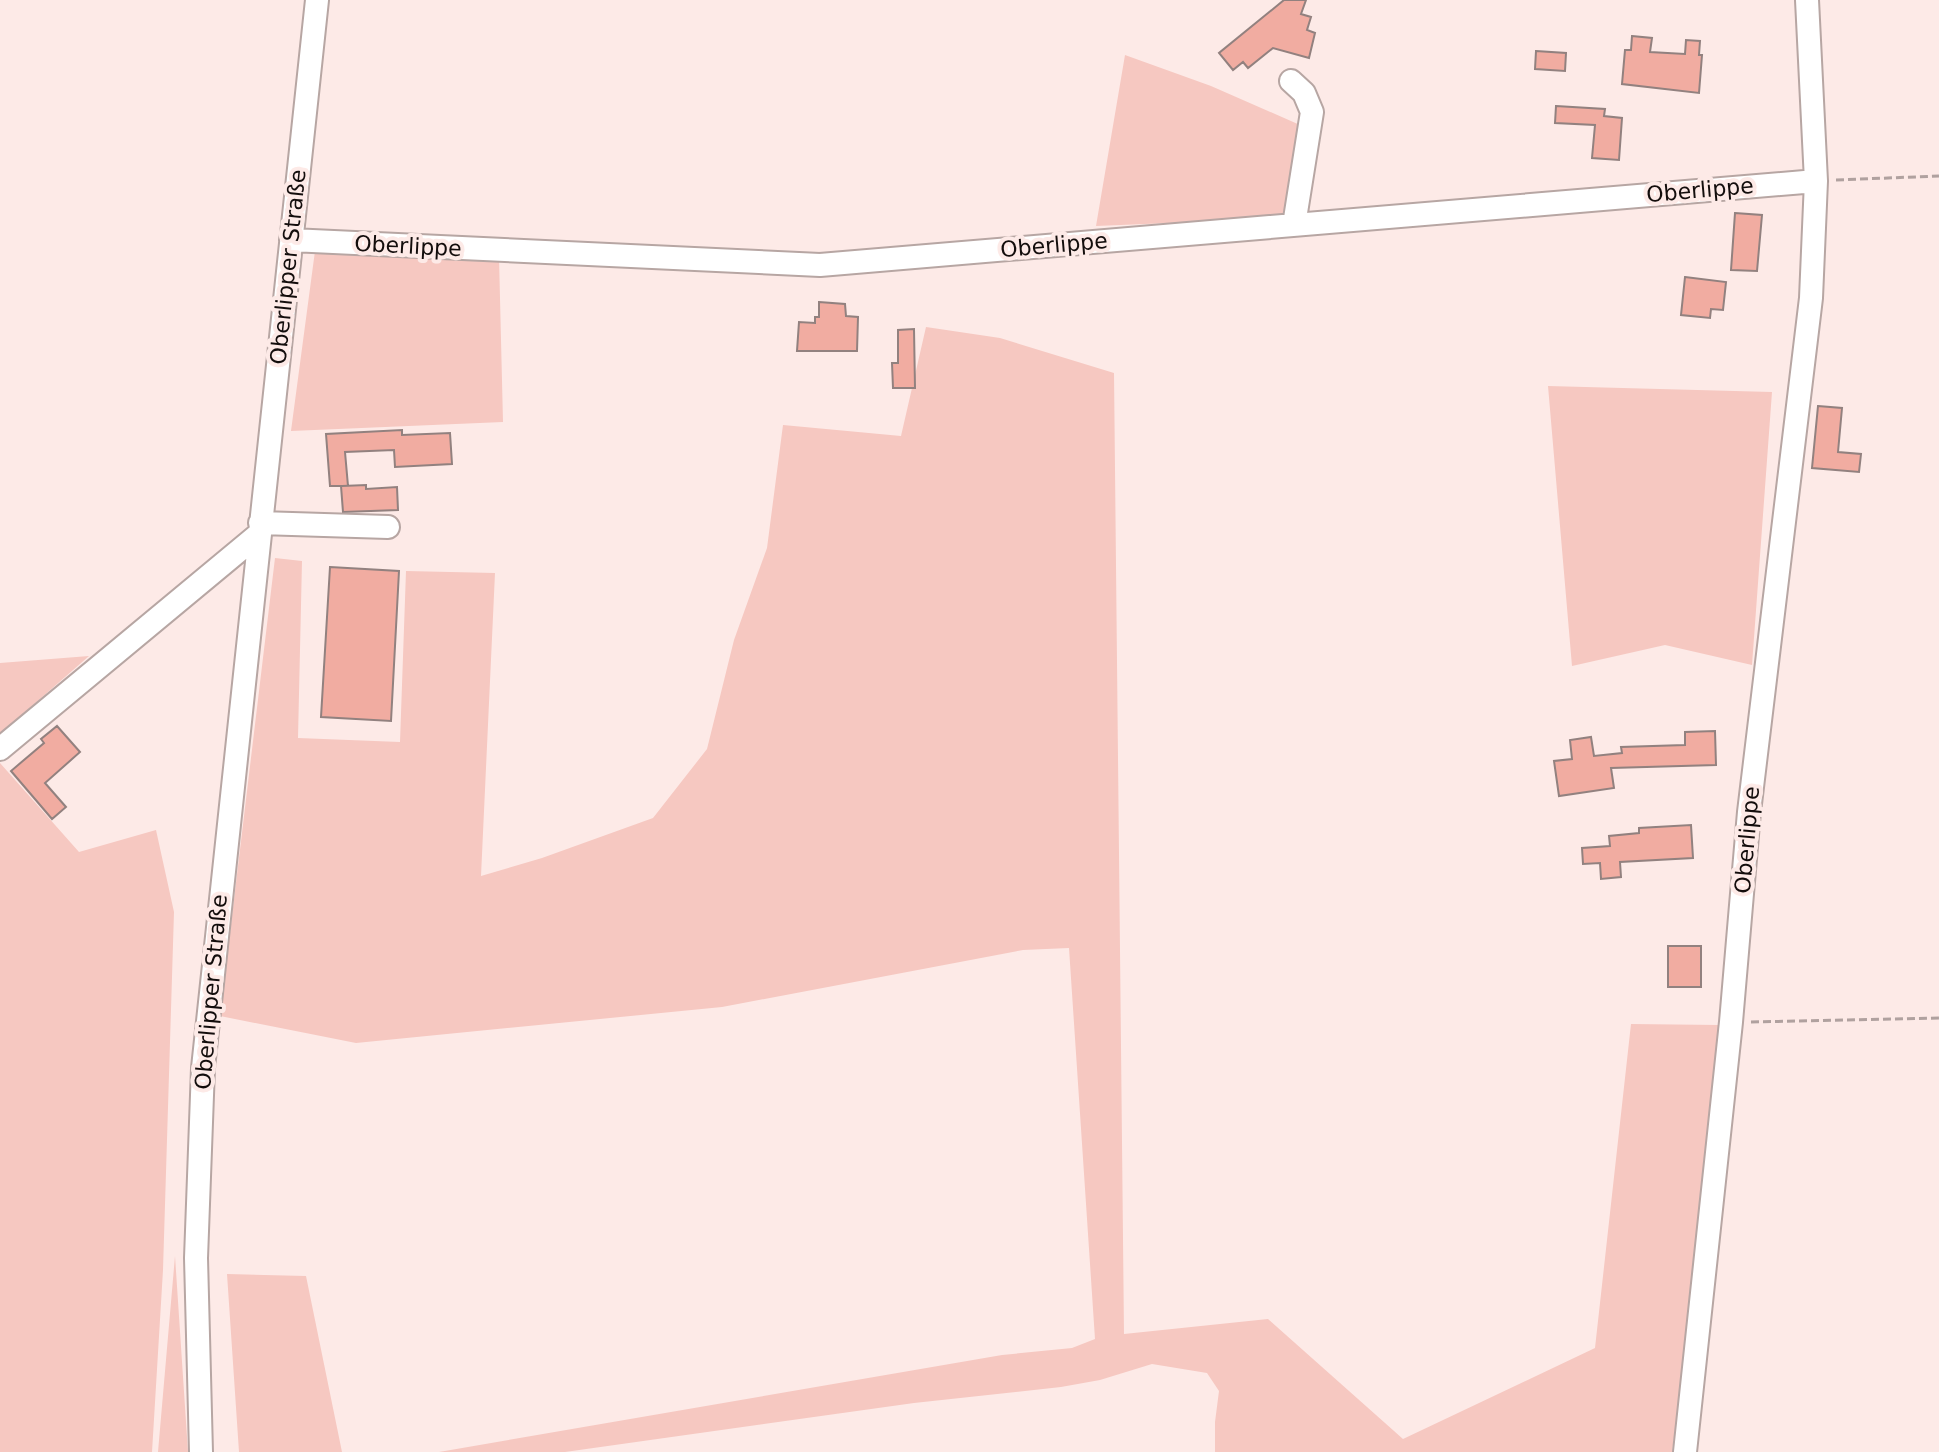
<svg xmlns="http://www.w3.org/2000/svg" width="1939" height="1452" font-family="'DejaVu Sans',sans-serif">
	<rect width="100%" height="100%" fill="#fdeae7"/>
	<!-- green -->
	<path fill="#f6c8c1" d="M1125,55L1211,86L1300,125L1290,218L1096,226Z
		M315,251L499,257L503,422L291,431Z
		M926,327L1000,338L1114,373L1124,1334L1268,1319L1403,1439L1595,1348L1631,1024L1719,1025L1699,1252L1672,1452H1215V1422L1219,1391L1207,1373L1152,1364L1100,1380L1061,1387L914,1403L565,1452H439L1002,1355L1072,1348L1095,1339L1069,948L1023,950L722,1007L356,1043L220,1016L275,558L302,561L298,738L400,742L406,571L495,573L481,876L542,858L653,818L707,749L734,640L767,548L783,425L901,436Z
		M1548,386L1772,392L1752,665L1665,645L1572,666Z
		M89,656L0,734V663Z
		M0,763L79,852L156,830L174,912L163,1270L152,1452H0Z
		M175,1256L188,1452H158Z
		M227,1274L306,1276L342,1452H239Z"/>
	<!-- building -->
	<path fill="#f1aca1" stroke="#92817f" stroke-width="2" d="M1284,0H1306L1301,14L1311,17L1307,30L1315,33L1309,58L1273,48L1248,68L1243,62L1233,70L1219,53Z
		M1632,36L1652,38L1650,52L1685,54L1686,40L1700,41L1699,55H1702L1699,93L1622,84L1625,50H1631Z
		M1536,51L1566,53L1565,71L1535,69Z
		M1556,106L1605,109L1604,116L1622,118L1619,160L1592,158L1595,125L1555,123Z
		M1735,213L1762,215L1757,271L1731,270Z
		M1685,277L1726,282L1723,310L1711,309L1710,318L1681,315Z
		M819,302L845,304L846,316L858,317L857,351H797L799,322L815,323V317H819Z
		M914,329L915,388H893L892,363H898V330Z
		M1818,406L1842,408L1838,452L1861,454L1859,472L1812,468Z
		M402,430V435L450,433L452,464L395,467L394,450L345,452L348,486H342L366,485V489L397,487L398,510L343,512L341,486H330L326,434Z
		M330,567L399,571L391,721L321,717Z
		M57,726L80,752L45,783L66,807L52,819L11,771L44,743L41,739Z
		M1715,731L1716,765L1611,768L1614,788L1559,796L1554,761L1572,759L1570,740L1591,737L1594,756L1622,753L1621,747L1685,745V732Z
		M1691,825L1693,858L1620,862L1621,877L1601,879L1600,863L1583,864L1582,848L1610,846L1609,836L1639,833V828Z
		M1668,946H1701V987H1668Z"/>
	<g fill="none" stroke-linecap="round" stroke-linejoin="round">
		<!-- minor casing -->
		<g stroke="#b7a6a3" stroke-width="26">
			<path id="minor" d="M1291,81L1304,93L1312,112L1294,225
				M291,240L820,265L1816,181
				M260,523L388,527
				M0,749L259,534
				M201,1452L196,1258L203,1068L317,0
				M1685,1452L1731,1022L1749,812L1811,298L1816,181L1807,0"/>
		</g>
		<!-- path -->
		<path stroke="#b0a19f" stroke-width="3" stroke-dasharray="8 4" stroke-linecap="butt" d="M1836,180L1939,176
			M1751,1022L1939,1018"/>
		<!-- minor -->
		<use href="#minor" stroke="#fff" stroke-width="22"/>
	</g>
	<g text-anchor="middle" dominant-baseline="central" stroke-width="8" stroke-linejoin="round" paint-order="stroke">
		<!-- street labels -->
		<g font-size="22" fill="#130d0c" stroke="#fdeae7">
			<text transform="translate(1700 190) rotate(-5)">Oberlippe</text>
			<text transform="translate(1054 245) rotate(-5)">Oberlippe</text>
			<text transform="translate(408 246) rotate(3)">Oberlippe</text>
			<text transform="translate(288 267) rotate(-84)">Oberlipper Straße</text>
			<text transform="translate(1747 840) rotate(-85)">Oberlippe</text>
			<text transform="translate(211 992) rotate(-85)">Oberlipper Straße</text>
		</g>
	</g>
</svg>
